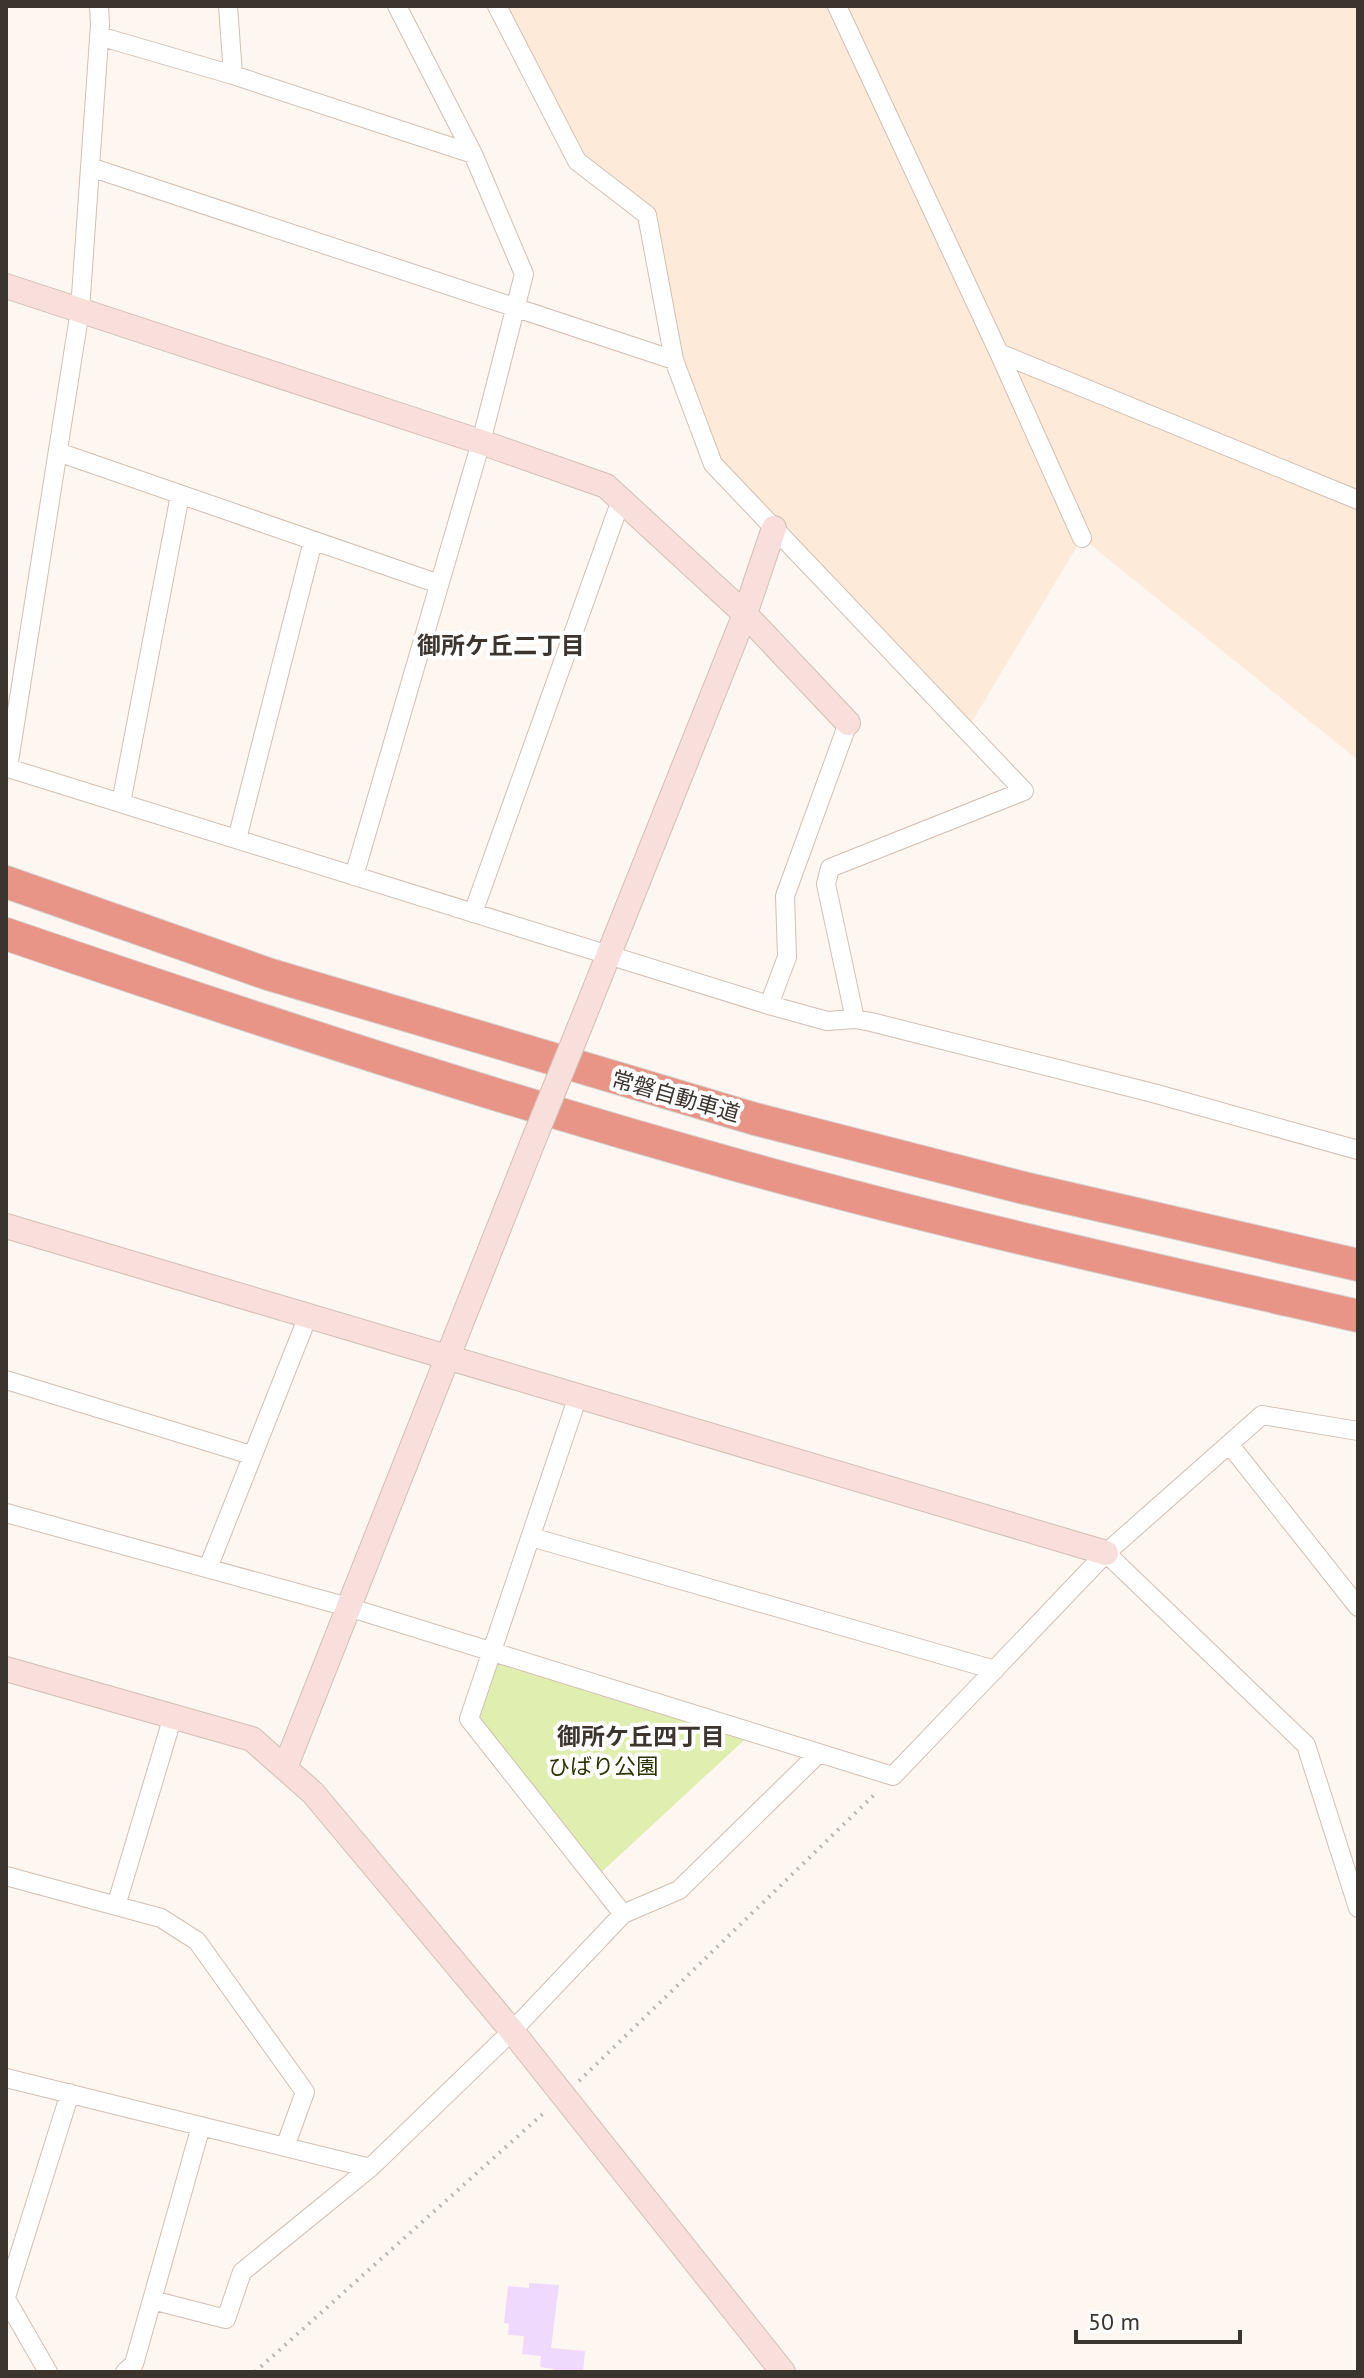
<svg xmlns="http://www.w3.org/2000/svg" width="1364" height="2378" font-family="'PT Sans','Noto Sans JP',sans-serif">
	<rect width="100%" height="100%" fill="#fef6f1"/>
	<!-- industrial -->
	<path fill="#fdead9" d="M494,6H1358V760L1082,538L967,730L727,475L669,347L642,202L572,167Z"/>
	<!-- green -->
	<path fill="#e0efaf" d="M492,1651L753,1732L595,1878L469,1719Z"/>
	<!-- building -->
	<path fill="#efd9fd" d="M529,2283L559,2285L551,2348L585,2351L583,2372H553L554,2369L540,2367L541,2356L522,2354L524,2336L508,2335L509,2324L504,2323L508,2286L529,2288Z"/>
	<g fill="none" stroke-linecap="round" stroke-linejoin="round">
		<!-- street casing -->
		<g stroke="#d2bfb3" stroke-width="20">
			<path id="street" d="M99,6L100,25L80,310L8,768L769,1005L827,1021L855,1019L871,1022L1153,1093L1358,1150
				M228,6L233,75
				M497,6L577,161L647,215L674,360L713,464L1024,791L830,868L826,884L855,1019
				M837,6L999,353L1082,538
				M99,36L233,75L473,154
				M90,167L674,360
				M999,353L1358,500
				M58,452L439,584
				M121,803L180,495
				M237,839L313,541
				M354,876L481,442L524,274L473,154L397,6
				M473,913L621,500
				M769,1005L787,957L785,896L848,723
				M6,1380L251,1455
				M578,1396L469,1719L623,1914
				M1230,1445L1358,1607
				M6,1513L348,1607L893,1776L1106,1553L1262,1415L1358,1431
				M531,1537L995,1670
				M1106,1553L1306,1745L1358,1908
				M208,1568L308,1316
				M6,1876L161,1918L197,1941L305,2092L285,2147
				M116,1906L173,1716
				M6,2078L370,2168
				M6,2297L70,2093
				M6,2299L48,2372
				M152,2300L226,2319L242,2272L370,2168L512,2031L623,1914L679,1890L819,1753
				M125,2372L134,2364L201,2126"/>
		</g>
		<!-- secondary casing -->
		<g stroke="#d2bfb3" stroke-width="26">
			<path id="secondary" d="M6,286L481,442L606,486L745,614L848,723
				M580,1026L745,614L774,528
				M6,1226L1106,1553
				M6,1669L252,1739L313,1793L512,2031L783,2372
				M285,1768L532,1144"/>
		</g>
		<!-- highway casing -->
		<g stroke="#d4d2d1" stroke-width="34">
			<path id="highway" d="M6,882L268,974L755,1119L1024,1188L1358,1265
				M6,934C249,1017 492,1097 740,1166C944,1223 1152,1269 1358,1316"/>
		</g>
		<!-- path -->
		<path stroke="#bdb5b0" stroke-width="4" stroke-dasharray="2 6" stroke-linecap="butt" d="M579,2081L877,1792
			M255,2372L546,2111"/>
		<!-- street -->
		<use href="#street" stroke="#fff" stroke-width="18"/>
		<!-- secondary -->
		<use href="#secondary" stroke="#f8dfdb" stroke-width="24"/>
		<!-- highway -->
		<use href="#highway" stroke="#e89486" stroke-width="32"/>
		<!-- secondary-bridge casing -->
		<g stroke="#d2bfb3" stroke-width="26" stroke-linecap="butt">
			<path id="secondary-bridge" d="M532,1144L580,1026"/>
		</g>
		<!-- secondary-bridge -->
		<use href="#secondary-bridge" stroke="#f8dfdb" stroke-width="24"/>
	</g>
	<g text-anchor="middle" dominant-baseline="central" stroke-width="8" stroke-linejoin="round" paint-order="stroke">
		<!-- street labels -->
		<g font-size="22" fill="#3c342f" stroke="#fff">
			<text transform="translate(676 1096) rotate(16)">常磐自動車道</text>
		</g>
		<!-- park labels -->
		<g font-size="22" fill="#2b3300" stroke="#fff">
			<text x="603" y="1766">ひばり公園</text>
		</g>
		<!-- neighbourhood labels -->
		<g font-size="24" font-weight="bold" fill="#3c342f" stroke="#fff">
			<text x="501" y="645">御所ケ丘二丁目</text>
			<text x="641" y="1736">御所ケ丘四丁目</text>
		</g>
	</g>
	<!-- border -->
	<rect width="1364" height="2378" fill="none" stroke="#3c342f" stroke-width="16"/>
	<!-- scale -->
	<path d="M1076 2330v12h164v-12" fill="none" stroke="#3c342f" stroke-width="4"/>
	<text x="1088" y="2330" font-size="24" fill="#3c342f" stroke="#ffffff" stroke-width="6" paint-order="stroke">50 m</text>
</svg>
